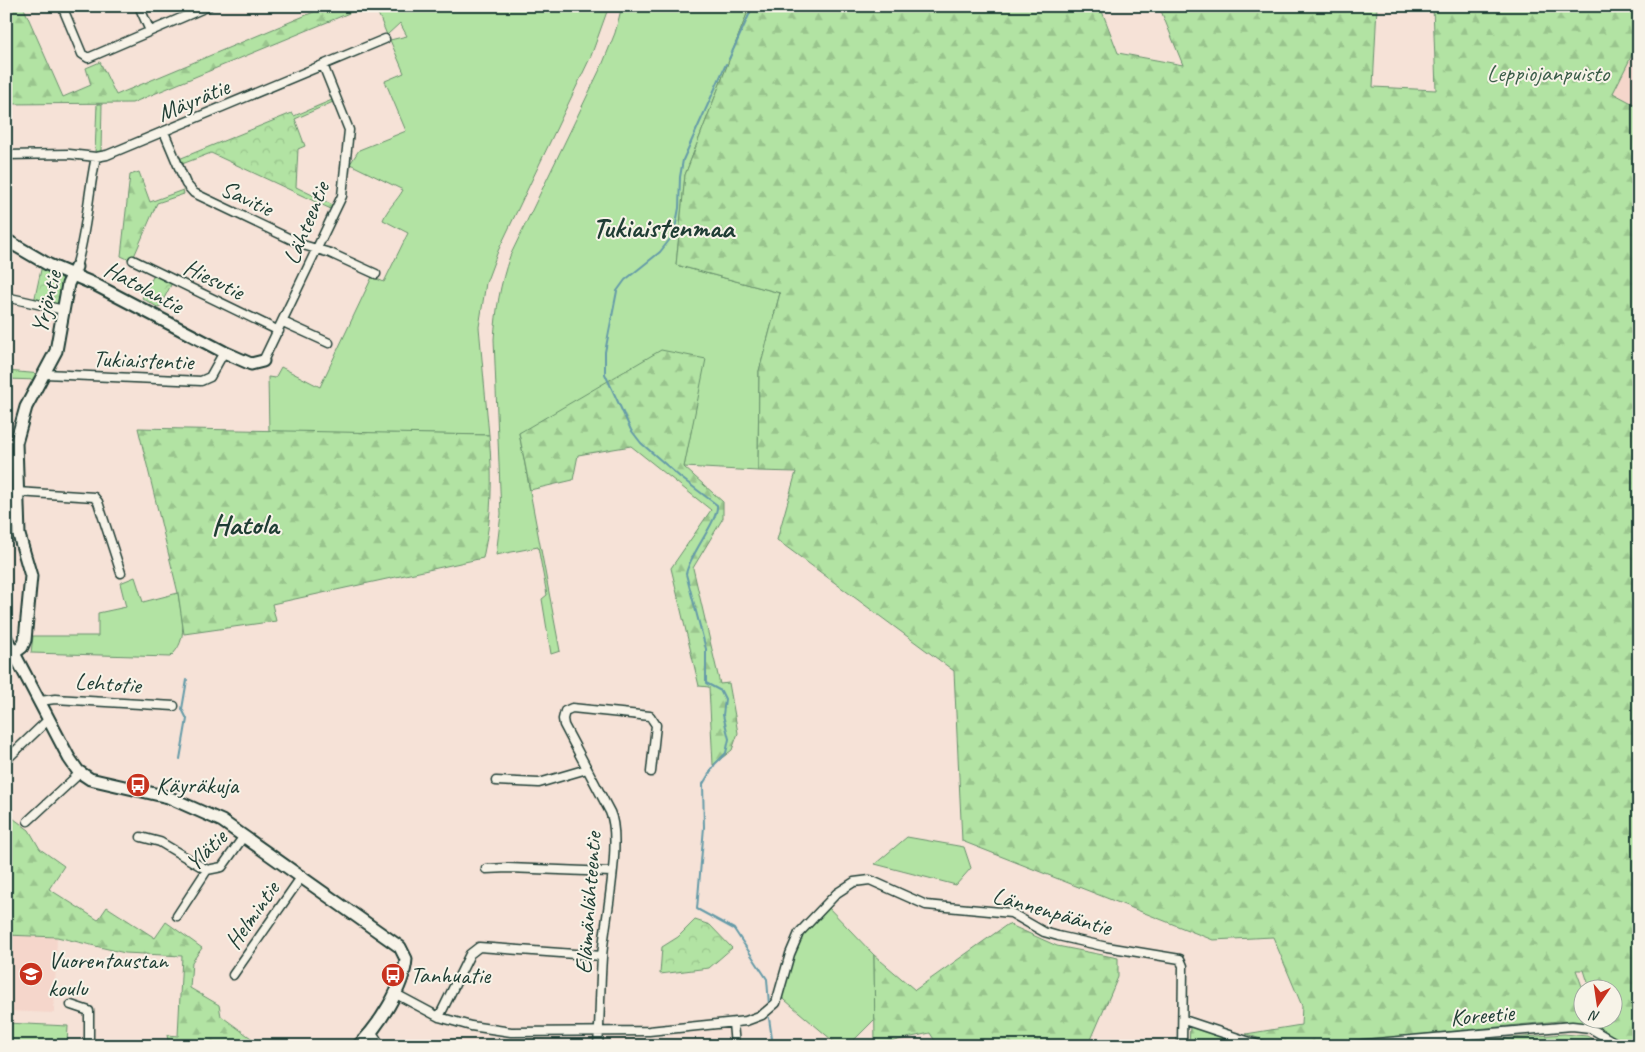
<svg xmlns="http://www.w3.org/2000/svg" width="1645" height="1052" font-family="Caveat,sans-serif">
	<defs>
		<pattern id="forest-firs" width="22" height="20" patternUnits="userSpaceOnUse" patternTransform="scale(1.25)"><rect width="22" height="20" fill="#b2e3a3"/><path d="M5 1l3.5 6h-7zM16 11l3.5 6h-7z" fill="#99c48d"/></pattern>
		<pattern id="park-crowns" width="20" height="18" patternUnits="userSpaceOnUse" patternTransform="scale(1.25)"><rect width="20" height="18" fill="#b2e3a3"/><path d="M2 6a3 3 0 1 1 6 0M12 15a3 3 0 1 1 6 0" fill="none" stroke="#99c48d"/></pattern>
	</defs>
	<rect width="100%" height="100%" fill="#f6e2d7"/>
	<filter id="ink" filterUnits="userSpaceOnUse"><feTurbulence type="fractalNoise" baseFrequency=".02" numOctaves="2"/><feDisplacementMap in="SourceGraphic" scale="10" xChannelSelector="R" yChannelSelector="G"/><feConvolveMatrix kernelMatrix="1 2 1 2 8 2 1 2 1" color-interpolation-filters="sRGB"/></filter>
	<g filter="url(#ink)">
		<!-- built -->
		<path fill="#f5d6cb" d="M1639,41V107L1613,93Z
			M6,935L57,937L54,1013L6,1011Z"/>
		<!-- grass -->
		<path fill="#b2e3a3" stroke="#68906c" d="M375,6H609L591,56L498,251L486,283L479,327L489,435L269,432L268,377L275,378L281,367L320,387L372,277L384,282L408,233L383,220C387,209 397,201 403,190L350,164L359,150L406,131L385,81L404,73L390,40L407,36L400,23L387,35Z
			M622,6H750L685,175L676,265L780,293L759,371L758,471L684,467L705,359L519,433L560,651L551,654L542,599L547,595L538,547L496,555L501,514L494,339C496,310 500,284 510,256L603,63L615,33Z
			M135,577L143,602L178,593C181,617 190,639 170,657L31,653L33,636H98V613L126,607L120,583Z
			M907,837L964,847L971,868L956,885L875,864Z
			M825,904L874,955L875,1019L848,1046H839L779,995L799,933Z
			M6,1023L68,1026L67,1046H6Z"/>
		<!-- forest -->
		<path fill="url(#forest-firs)" stroke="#68906c" d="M6,6H23L63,97L91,85L86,68L100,62L116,95L328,6H366L132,103L6,104Z
			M750,6H1100L1118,53L1183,65L1159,6H1377L1373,87L1436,90L1433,6H1639V41L1613,93L1639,107V1046H1626L1593,1028L1597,1020H1612V990L1590,989L1584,970H1576L1583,989L1582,1020H1588L1587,1025L1559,1021L1425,1034L1419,1037L1281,1046L1246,1034L1301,1025L1302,1006L1273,937L1213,940L962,841L954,671L777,540L796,472L758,471L759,371L780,293L676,265L685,175Z
			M139,172L150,202L183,190L184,194L157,203L132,261L121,256L130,175Z
			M661,350L706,359L684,467L723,502V518L693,568L720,684L729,683L738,733L732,750L713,765L709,687L699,686L671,568L711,510L631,446L578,455L573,480L530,490L519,433Z
			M6,371L42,374L38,380L6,379Z
			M138,428L489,435C493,477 492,517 483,558L272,604L276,621L184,634L178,593Z
			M6,813L29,830L40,849L64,866L49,889L98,920L107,907L155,938L166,922L202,948L192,962L190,988L219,1005L221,1016L262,1046H169L167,1035L178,1036L182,956L125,953L57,937L6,935Z
			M1008,924L1057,946L1118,958V977L1090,1042L1104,1046H938L930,1033L875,1045L874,955L915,990Z
			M1190,1026L1248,1046H1189Z
			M1564,1034L1587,1036L1605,1046H1408Z"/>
		<!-- park -->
		<path fill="url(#park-crowns)" stroke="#68906c" d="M332,100L333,102L295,119L305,146L298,149L296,187L335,206L333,210L211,153L182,164L179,159L292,113L294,116Z
			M97,104H102L101,151L95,153Z
			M42,265L67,278L62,301L58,305L34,302Z
			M155,273L172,283L159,308L142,298Z
			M695,920L710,925L732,948L709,968L660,974L662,947L678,937Z"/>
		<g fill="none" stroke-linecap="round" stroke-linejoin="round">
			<!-- stream -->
			<path stroke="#659ba8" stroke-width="2" d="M729,59L753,6
				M726,64L683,160L680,177L679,208L674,234L660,252L625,280L617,291L605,352V374L631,430L641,443L680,477L717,505C719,520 689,555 686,574L706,649V683L721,691L725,699L723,715L729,739L726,753L715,764L703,784L704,827L697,909L734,929L767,979L769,1005
				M180,759L187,719L182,709L187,680
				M769,1018L773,1046"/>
			<!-- street casing -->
			<g stroke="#1f3d34" stroke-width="11">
				<path id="street" d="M62,6L82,54L88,58L209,6
					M139,6L150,31
					M164,132L186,184L194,193L303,245L330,253L376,274
					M6,155L69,154L96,157L107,155L385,39
					M133,260L279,331
					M76,267C87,231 88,193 96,157
					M6,297L64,310
					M283,322L329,343
					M263,361L342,196L349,130L323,65
					M45,374L201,381L210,377L224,352
					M17,492L94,497L98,502L121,573
					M40,701L55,699L174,706
					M6,760L49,719
					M496,781L539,783L587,769
					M28,821L80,773
					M141,837L160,842L207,870
					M486,869L508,868L611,872
					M177,916L207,870L222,867L244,836
					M233,975L302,876
					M394,993L439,1017L471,1026L511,1032L649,1031L746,1021L762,1015L776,1003L790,954L799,933L837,893L854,882L870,880L926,905L1011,913L1044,932L1058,936L1107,947L1180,959L1183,966L1182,1046
					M71,1005L89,1011V1046
					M439,1017L470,954L479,947L602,956
					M1184,1020L1262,1046
					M733,1023L735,1046
					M371,1031L381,1046
					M598,1046C600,1016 600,987 602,957C604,925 623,839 610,812L564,725L563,719L565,711L572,708L650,716L656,725L651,772
					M1342,1046L1572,1026L1590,1028L1621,1046"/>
			</g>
			<!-- secondary casing -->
			<g stroke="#1f3d34" stroke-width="15">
				<path id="secondary" d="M6,240L49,265L94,284L224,352L251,364L263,361
					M6,638L69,758L78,771L90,779L168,797L222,821L400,947L406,959C404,987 378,1027 358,1046
					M14,653L22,647L25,640L31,576L19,535L16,443L26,407L56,351L68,284L76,267"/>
			</g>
			<!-- street -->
			<use href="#street" stroke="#f7f3e8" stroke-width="8"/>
			<!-- secondary -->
			<use href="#secondary" stroke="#f7f3e8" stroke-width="11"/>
		</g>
	</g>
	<!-- icons -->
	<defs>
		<g id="bus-disc" transform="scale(1.25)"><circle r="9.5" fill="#c8321e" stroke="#f7f3e8"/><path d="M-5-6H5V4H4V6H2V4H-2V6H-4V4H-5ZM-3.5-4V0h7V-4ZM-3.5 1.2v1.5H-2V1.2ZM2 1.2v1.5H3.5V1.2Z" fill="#fff"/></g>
		<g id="school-disc" transform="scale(1.25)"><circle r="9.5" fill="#c8321e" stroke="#f7f3e8"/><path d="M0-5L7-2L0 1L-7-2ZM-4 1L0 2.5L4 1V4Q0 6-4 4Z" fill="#fff"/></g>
	</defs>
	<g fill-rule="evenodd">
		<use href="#bus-disc" x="138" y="785"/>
		<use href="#school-disc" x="31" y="974"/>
		<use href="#bus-disc" x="393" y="975"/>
	</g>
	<g text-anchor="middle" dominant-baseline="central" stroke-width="4" stroke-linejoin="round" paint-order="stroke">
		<!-- park labels -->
		<g font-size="24" fill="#3c5e4a" stroke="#f7f3e8">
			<text x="1548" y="73">Leppiojanpuisto</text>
		</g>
		<!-- street labels -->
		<g font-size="24" fill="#1f3d34" stroke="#f7f3e8">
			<text transform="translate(193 100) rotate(-23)">Mäyrätie</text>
			<text transform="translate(247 198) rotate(25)">Savitie</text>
			<text transform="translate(306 223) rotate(-68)">Lähteentie</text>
			<text transform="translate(214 279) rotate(26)">Hiesutie</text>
			<text transform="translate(144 287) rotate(28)">Hatolantie</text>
			<text transform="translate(46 302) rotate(-76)">Yrjöntie</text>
			<text transform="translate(143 360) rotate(2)">Tukiaistentie</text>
			<text transform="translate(108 683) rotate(4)">Lehtotie</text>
			<text transform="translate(206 850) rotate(-45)">Ylätie</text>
			<text transform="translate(588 903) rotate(-86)">Elämänlähteentie</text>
			<text transform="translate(1052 911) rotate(16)">Lännenpääntie</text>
			<text transform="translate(252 915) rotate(-55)">Helmintie</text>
			<text transform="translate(1482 1015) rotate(-5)">Koreetie</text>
		</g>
		<!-- poi labels -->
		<g font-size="24" fill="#1f3d34" stroke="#f7f3e8" text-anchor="start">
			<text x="156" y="785">Käyräkuja</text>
			<text x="48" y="960">Vuorentaustan<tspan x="48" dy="28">koulu</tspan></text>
			<text x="410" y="975">Tanhuatie</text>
		</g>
		<!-- district labels -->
		<g font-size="29" font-weight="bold" fill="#1f3d34" stroke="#f7f3e8">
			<text x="663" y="227">Tukiaistenmaa</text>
			<text x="245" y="524">Hatola</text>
		</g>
	</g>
	<!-- margin -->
	<rect width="1645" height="1052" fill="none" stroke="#f7f3e8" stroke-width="25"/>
	<rect x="12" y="12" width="1620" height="1027" fill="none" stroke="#1f3d34" stroke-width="2" filter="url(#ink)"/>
	<!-- north arrow -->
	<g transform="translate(1598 1004) rotate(193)"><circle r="24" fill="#f7f3e8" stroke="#a1aaa0"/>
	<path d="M0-4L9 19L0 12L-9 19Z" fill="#c8321e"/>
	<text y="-8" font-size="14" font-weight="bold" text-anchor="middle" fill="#1f3d34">N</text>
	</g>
</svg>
